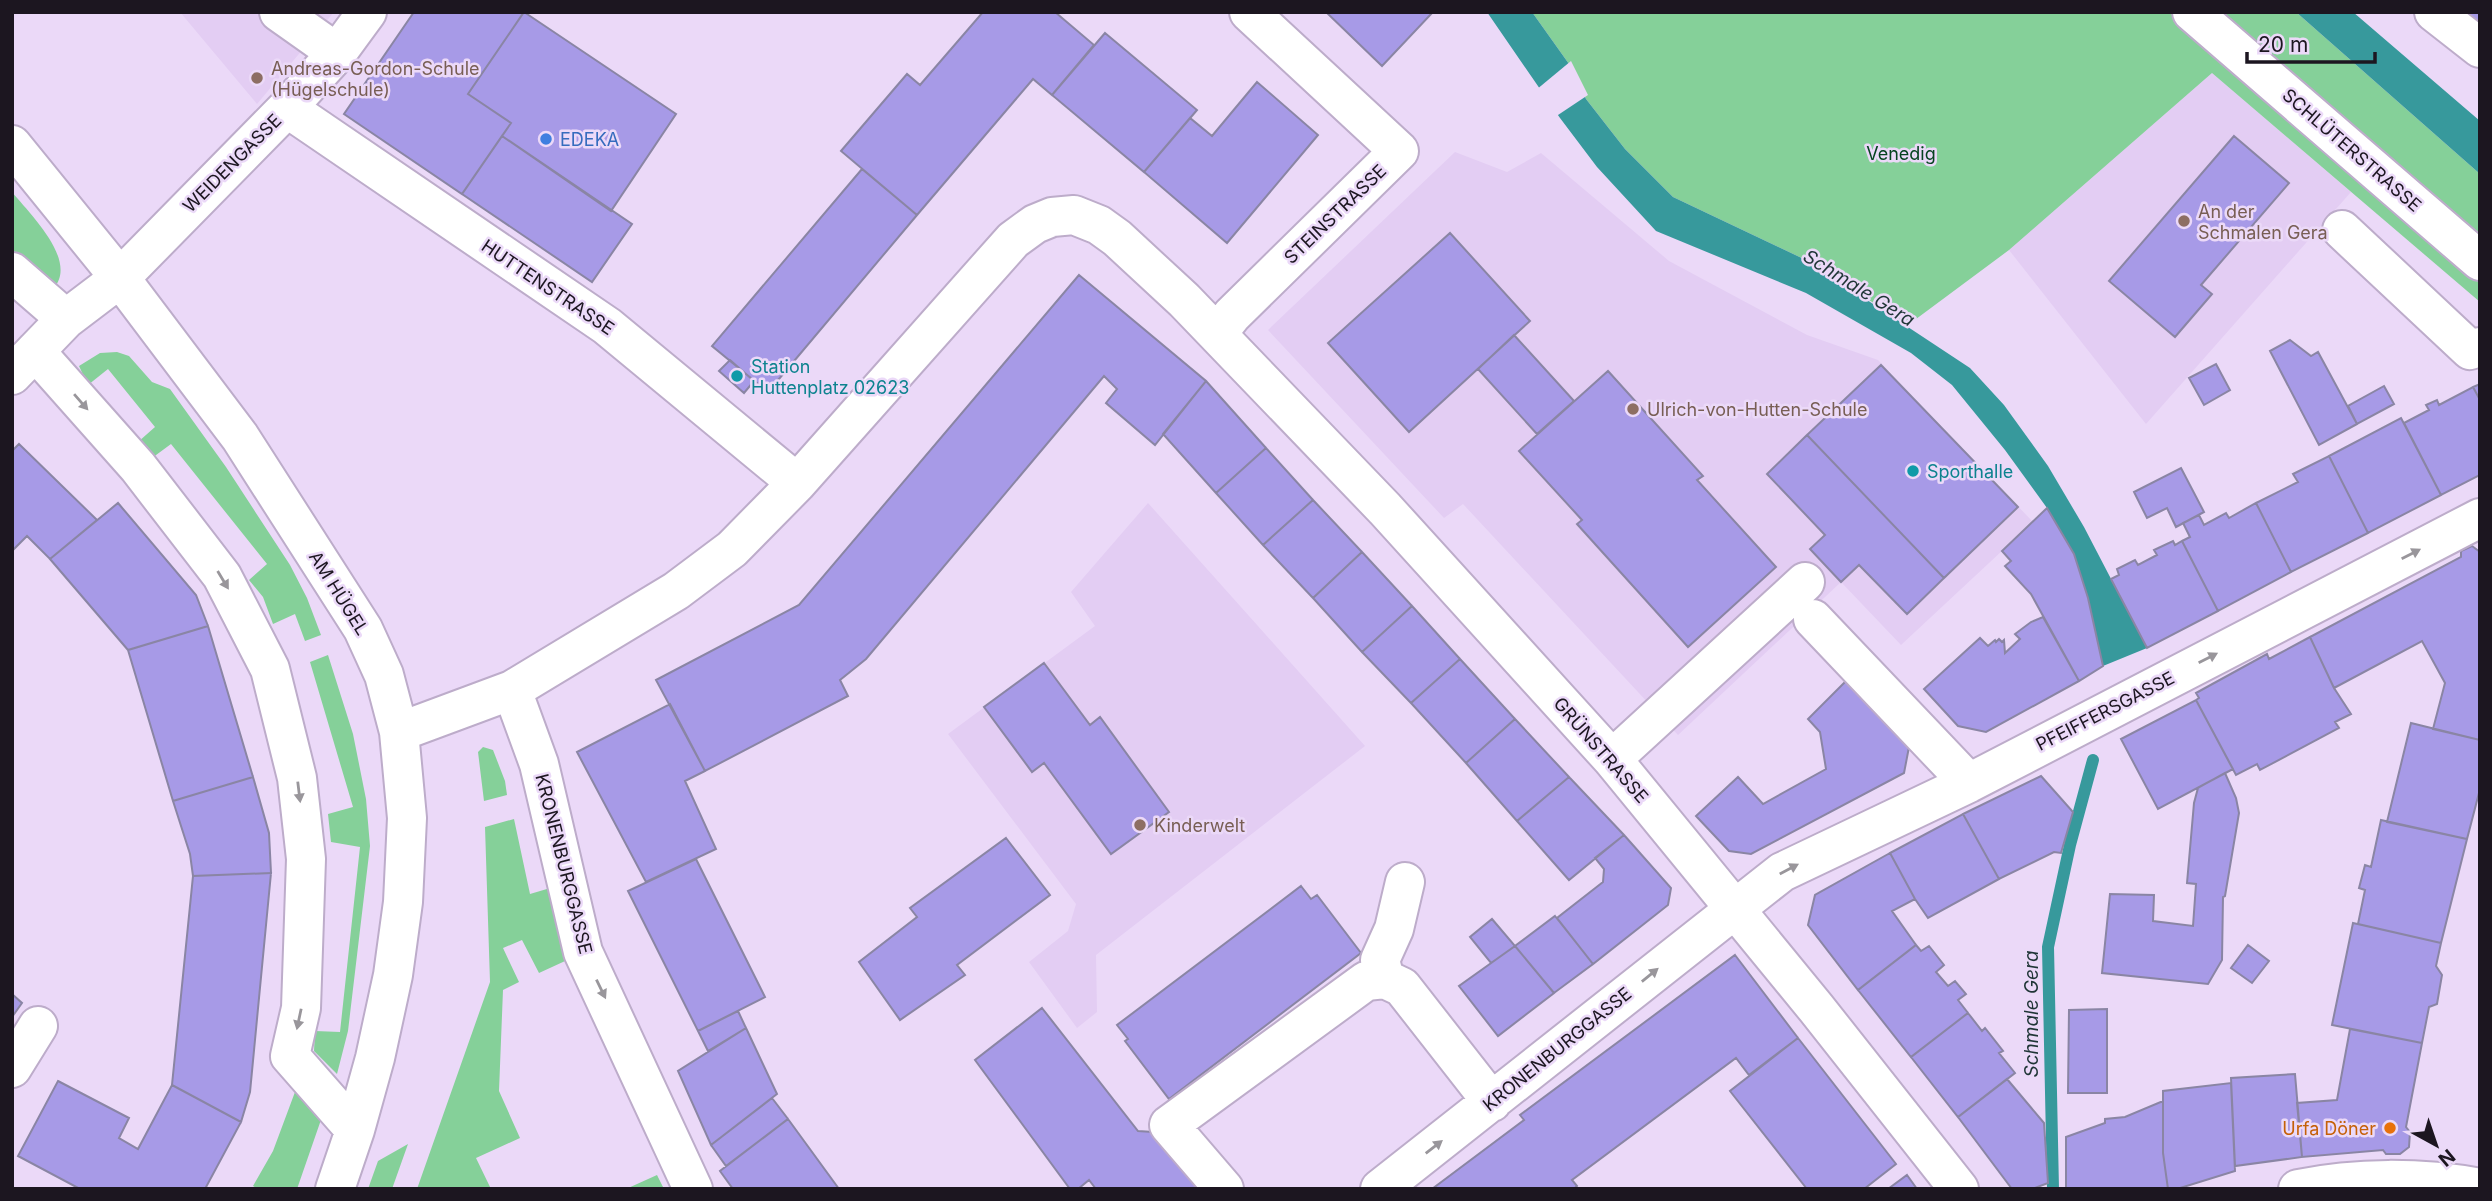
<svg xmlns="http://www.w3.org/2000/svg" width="2492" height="1201" font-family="Inter,sans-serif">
	<rect width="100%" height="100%" fill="#ebd9f8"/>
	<!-- built -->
	<path fill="#e3cdf3" d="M180,12H334L257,104Z
		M2212,73L2351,192L2146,424L2009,250Z
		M1455,152L1507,172L1541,153L1669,261L1807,335L1878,360L2033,522L1901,645L1841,582L1678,735L1463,504L1444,518L1268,330Z
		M1148,503L1365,746L1096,955L1097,1012L1077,1028L1029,962L1068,931L1076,904L948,734L1095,626L1071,592Z"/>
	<!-- green -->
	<path fill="#85d099" d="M1532,12H2296L2480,174V302L2212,73L2009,250L1908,325L1808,261L1673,197L1625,149L1586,99L1569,64Z
		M12,192C30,214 78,260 54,288L12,253Z
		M117,352L129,356L152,382L170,389L226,467L290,565L307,598L321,635L305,641L295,614L273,624L263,597L249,580L267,564L171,444L152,458L138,442L155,427L108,369L88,385L79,366L100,353Z
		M328,655L353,734L366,799L370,846L348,1031L337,1074L314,1051L315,1031L340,1032L360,847L331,842L328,814L353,807L310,662Z
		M483,747L493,750L505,781L507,795L484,801L478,752Z
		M514,819L530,894L557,886L576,956L539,973L522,940L503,948L519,982L503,990L499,1091L520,1138L476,1158L491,1189H417L490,982L485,827Z
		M295,1092L309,1098L323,1114L297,1189H258L253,1186L273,1151Z
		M408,1144L392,1189H368L378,1161Z
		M657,1175L664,1189H626Z"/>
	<!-- water -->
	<path fill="#37999c" d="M1487,12H1532L1569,64L1586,99L1625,149L1673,197L1808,261L1970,368L2004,405L2048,466L2084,527L2147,648L2103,666L2088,598L2074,554L2047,508L2005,450L1952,385L1911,353L1806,293L1656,231L1597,167L1560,118Z
		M2296,12H2353L2480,121V174Z"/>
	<!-- pier -->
	<path fill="#ebd9f8" d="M1571,61L1588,95L1555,117L1536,90Z"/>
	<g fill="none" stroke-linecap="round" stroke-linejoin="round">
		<!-- stream -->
		<path stroke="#37999c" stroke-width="12" d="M2053,1189L2048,947L2070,845L2093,760"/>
	</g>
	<!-- building -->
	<path fill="#a79ae7" stroke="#8a85a4" stroke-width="2" d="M414,12H524L468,94L511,123L462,194L344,114Z
		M524,12L676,114L611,211L502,136L511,123L468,94Z
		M983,12H1055L1094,45L1052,95L1033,79L917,215L841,151L907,74L920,85Z
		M1326,12H1433L1382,66Z
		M2463,12H2480V25Z
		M1105,33L1197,110L1144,172L1052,95Z
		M1257,82L1318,135L1227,243L1144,172L1190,118L1212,136Z
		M502,136L632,224L592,282L462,194Z
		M2234,136L2289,183L2201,285L2212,294L2175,337L2109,281Z
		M862,169L917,215L768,392L712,346Z
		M1450,233L1530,321L1409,432L1328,343Z
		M1079,275L1206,381L1155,445L1106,403L1117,389L1104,376L866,659L840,680L848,696L705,771L656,680L799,605Z
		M1514,335L1574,401L1537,434L1478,369Z
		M2290,340L2311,356L2318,352L2357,424L2319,445L2270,351Z
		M730,360L754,381L744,393L719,371Z
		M2216,364L2230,390L2204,405L2189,378Z
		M1881,365L2018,507L1944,578L1807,435Z
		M1608,371L1703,476L1697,480L1776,567L1688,647L1577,524L1582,520L1519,451Z
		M1206,381L1266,448L1216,493L1163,434Z
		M2480,384V400L2473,387Z
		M2384,386L2394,404L2357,424L2348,406Z
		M2473,387L2480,400V475L2441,495L2404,423L2429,410L2426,405L2437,400L2439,405Z
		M2401,418L2441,495L2368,533L2329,456Z
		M1807,435L1944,578L1907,614L1859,565L1841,582L1810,549L1825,535L1767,474Z
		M19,444L97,520L50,559L27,536L12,551V451Z
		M1266,448L1313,500L1263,545L1216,493Z
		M2329,456L2368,533L2291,572L2256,503L2298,482L2293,474Z
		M2181,468L2204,512L2176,527L2167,508L2147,518L2134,492Z
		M1313,500L1362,552L1313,598L1263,545Z
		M118,503L196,595L208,626L128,650L50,559Z
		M2256,503L2291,572L2218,611L2182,541L2190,537L2183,523L2199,515L2204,525L2226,513L2229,518Z
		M2047,508L2074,554L2088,598L2103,666L2079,681L2031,594L2005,566L2011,561L2002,551Z
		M2173,541L2175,545L2182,541L2218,611L2147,648L2111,579L2119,575L2117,569L2135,560L2138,565L2157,555L2154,550Z
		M2472,546L2480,552V740L2433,729L2445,683L2422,641L2334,688L2310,637L2461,557V551Z
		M1362,552L1412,606L1362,652L1313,598Z
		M1412,606L1460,659L1411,703L1362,652Z
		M2043,617L2079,681L1986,732L1958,726L1924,689L1980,638L1988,646L1995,640L1996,642L1999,639L2002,642L2004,640L2005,653L2020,639L2015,634L2031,622Z
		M208,626L253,777L173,801L128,650Z
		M2310,637L2334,688L2351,714L2335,722L2339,728L2260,770L2257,764L2236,775L2196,700L2199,698L2196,693L2267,654L2269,659Z
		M1460,659L1515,719L1466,763L1411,703Z
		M1044,663L1090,725L1100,717L1169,812L1111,854L1044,763L1032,772L984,707Z
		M1847,680L1909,747L1904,773L1751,854L1729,851L1696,816L1738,777L1763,804L1826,769L1820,732L1808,719Z
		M2196,700L2233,769L2158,809L2121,739Z
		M670,704L705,771L685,781L716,849L646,882L577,752Z
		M1515,719L1569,777L1517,821L1466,763Z
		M2411,723L2480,740V789L2467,839L2387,822Z
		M2225,773L2236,798L2239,813L2225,896L2223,897L2222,960L2208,984L2102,973L2110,894L2154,895L2153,921L2193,926L2196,884L2187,883L2194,803L2198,788Z
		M2041,776L2073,812L2061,853L2054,852L1999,879L1963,814Z
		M253,777L269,833L271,873L193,876L190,854L173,801Z
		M1569,777L1624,835L1569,880L1517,821Z
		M1963,814L1999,879L1928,918L1915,899L1890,853Z
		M2381,820L2467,839L2441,943L2358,924L2365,890L2359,888L2365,865L2371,867Z
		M1624,835L1671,888L1668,905L1593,964L1557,918L1603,882L1604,869L1595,858Z
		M1006,838L1050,895L957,965L965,975L900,1020L859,962L917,917L910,908Z
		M1890,853L1915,899L1892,911L1916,945L1858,990L1808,925L1815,895Z
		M696,859L765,997L698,1031L628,891Z
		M271,873L250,1092L241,1122L172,1085L193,876Z
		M1301,886L1311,899L1317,895L1361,953L1169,1099L1125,1041L1128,1039L1117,1025Z
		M1555,916L1593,964L1554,993L1515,946Z
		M1492,919L1515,946L1491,963L1470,937Z
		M2353,923L2441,943L2436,966L2442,975L2437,1004L2429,1007L2422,1043L2332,1025Z
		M1916,945L1921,951L1929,946L1944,965L1936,972L1948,986L1955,981L1966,994L1958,1000L1968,1013L1911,1057L1858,990Z
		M2248,945L2269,961L2252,983L2231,968Z
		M1515,946L1554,993L1498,1036L1459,986Z
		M1735,955L1798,1038L1749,1075L1736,1058L1572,1180L1577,1186L1574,1189H1432L1524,1120L1520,1115Z
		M12,994L22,1003L12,1017Z
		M1042,1008L1138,1131L1153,1132L1198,1189H1096L1089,1180L1078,1189H1070L975,1060Z
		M2107,1009V1093H2068L2069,1010Z
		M738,1011L746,1028L708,1051L698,1031Z
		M1968,1013L1982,1031L1985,1028L2003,1051L1999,1053L2015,1073L1958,1117L1911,1057Z
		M746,1028L777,1094L711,1145L678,1071Z
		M2350,1029L2422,1043L2406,1127L2410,1132L2409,1147L2400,1154H2386L2383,1150L2302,1157L2297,1103L2337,1100Z
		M1798,1038L1896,1164L1864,1189H1807L1730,1091Z
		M2295,1074L2302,1157L2235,1166L2231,1078Z
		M2007,1079L2044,1123L2048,1183L2032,1189H2012L1958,1117Z
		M58,1081L129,1118L119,1138L138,1149L172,1085L241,1122L205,1189H80L18,1156Z
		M2231,1083L2235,1171L2177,1189H2168L2163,1153V1091Z
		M772,1098L788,1119L726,1166L711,1145Z
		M2163,1101V1153L2168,1189H2066V1137L2105,1123V1119L2125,1117Z
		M788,1119L839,1189H733L720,1171Z
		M1907,1175L1917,1189H1888Z"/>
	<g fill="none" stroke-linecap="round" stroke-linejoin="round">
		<!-- minor casing -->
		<g stroke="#bdacca" stroke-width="42">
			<path id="minor" d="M279,12L337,53
				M2192,12L2480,261
				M2434,12L2480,48
				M287,108L607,326L797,483
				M12,145L120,278L240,437L363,629L384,675L399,732L407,818L403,902L393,975L375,1058L355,1130L335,1189
				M2342,230L2470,350L2480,347
				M12,272L66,319
				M1217,334L1232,315L1399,151L1249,12
				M35,351L138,467L222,576L270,669L297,778L306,859L301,1008L290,1056L355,1130
				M12,375L66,319L120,278L287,108L337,53L367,12
				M1813,619L1969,783
				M512,690L539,764L583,952L693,1189
				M399,732L512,690L676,591L732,549L797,483L1013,240L1035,224L1052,217L1074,215L1099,225L1117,238L1184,300L1385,509L1612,759L1816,1008L1959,1189
				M1612,759L1805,582
				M1385,979L1380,960L1394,929L1405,882
				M12,1068L38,1026
				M1224,1189L1169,1125L1366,981L1385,979L1402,987L1492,1102
				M1380,1189L1782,872L1969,783L2480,518
				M2298,1189C2356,1177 2421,1177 2480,1188"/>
		</g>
		<!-- minor -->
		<use href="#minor" stroke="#fff" stroke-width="38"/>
	</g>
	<!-- one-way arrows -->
	<defs><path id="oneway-solid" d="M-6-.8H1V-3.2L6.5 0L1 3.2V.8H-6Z" transform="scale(1.75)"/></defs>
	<g fill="#99969b">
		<use href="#oneway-solid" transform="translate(81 402) rotate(49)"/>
		<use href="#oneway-solid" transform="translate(2411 554) rotate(-27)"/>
		<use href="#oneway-solid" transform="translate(223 580) rotate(59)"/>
		<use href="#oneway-solid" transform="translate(2208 658) rotate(-27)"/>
		<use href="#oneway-solid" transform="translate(299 792) rotate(83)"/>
		<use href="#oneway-solid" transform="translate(1789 869) rotate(-28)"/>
		<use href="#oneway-solid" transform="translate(1650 975) rotate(-39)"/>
		<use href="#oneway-solid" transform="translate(601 989) rotate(64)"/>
		<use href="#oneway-solid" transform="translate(299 1019) rotate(102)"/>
		<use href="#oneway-solid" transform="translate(1434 1147) rotate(-38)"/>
	</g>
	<!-- markers -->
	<g fill="#8d6e63" stroke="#ebd9f8" stroke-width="2.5">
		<circle cx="257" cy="78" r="7"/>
		<circle cx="2184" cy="221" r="7"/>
		<circle cx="1633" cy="409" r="7"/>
		<circle cx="1140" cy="825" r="7"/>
	</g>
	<circle fill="#3f7fe0" stroke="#ebd9f8" stroke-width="2.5" cx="546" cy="139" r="7"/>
	<g fill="#0f9aa8" stroke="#ebd9f8" stroke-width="2.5">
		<circle cx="737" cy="376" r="7"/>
		<circle cx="1913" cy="471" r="7"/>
	</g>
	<circle fill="#e8710a" stroke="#ebd9f8" stroke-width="2.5" cx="2390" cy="1128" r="7"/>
	<g text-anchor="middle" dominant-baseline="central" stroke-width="5" stroke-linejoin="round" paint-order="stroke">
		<!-- education labels -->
		<g font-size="18" fill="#785e54" stroke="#ebd9f8" text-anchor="start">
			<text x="271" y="68">Andreas-Gordon-Schule<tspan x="271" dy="21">(Hügelschule)</tspan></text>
			<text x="2198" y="211">An der<tspan x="2198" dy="21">Schmalen Gera</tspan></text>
			<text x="1647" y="409">Ulrich-von-Hutten-Schule</text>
			<text x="1154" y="825">Kinderwelt</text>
		</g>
		<!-- shop labels -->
		<g font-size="18" fill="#366cbe" stroke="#ebd9f8" text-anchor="start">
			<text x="560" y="139">EDEKA</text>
		</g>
		<!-- street labels -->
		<g font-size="18" fill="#1c1620" stroke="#ebd9f8">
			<text transform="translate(2352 150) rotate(41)">SCHLÜTERSTRASSE</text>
			<text transform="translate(232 163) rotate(-45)">WEIDENGASSE</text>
			<text transform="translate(1335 214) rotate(-44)">STEINSTRASSE</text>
			<text transform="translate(548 287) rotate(34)">HUTTENSTRASSE</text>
			<text transform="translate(339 593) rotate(58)">AM HÜGEL</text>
			<text transform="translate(2105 711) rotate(-27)">PFEIFFERSGASSE</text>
			<text transform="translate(1601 750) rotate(49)">GRÜNSTRASSE</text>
			<text transform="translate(564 864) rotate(76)">KRONENBURGGASSE</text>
			<text transform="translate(1557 1049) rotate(-39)">KRONENBURGGASSE</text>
		</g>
		<!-- park labels -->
		<g font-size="18" fill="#05431f" stroke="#ebd9f8">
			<text x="1901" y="153">Venedig</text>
		</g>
		<!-- culture labels -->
		<g font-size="18" fill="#0d838f" stroke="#ebd9f8" text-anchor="start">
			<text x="751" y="366">Station<tspan x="751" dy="21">Huttenplatz 02623</tspan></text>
			<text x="1927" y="471">Sporthalle</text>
		</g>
		<!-- food labels -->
		<g font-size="18" fill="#c56008" stroke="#ebd9f8" text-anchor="end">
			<text x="2376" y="1128">Urfa Döner</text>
		</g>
		<!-- water labels -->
		<g font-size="19" font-style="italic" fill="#1f3536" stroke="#ebd9f8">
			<text transform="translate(1859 288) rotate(32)">Schmale Gera</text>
			<text transform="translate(2031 1014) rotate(-90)">Schmale Gera</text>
		</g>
	</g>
	<!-- border -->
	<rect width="2492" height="1201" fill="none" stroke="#1c1620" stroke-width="28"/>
	<!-- north arrow -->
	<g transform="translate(2436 1145) rotate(140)" stroke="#ebd9f8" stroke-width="5" paint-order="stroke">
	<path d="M0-5L12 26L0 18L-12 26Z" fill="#1c1620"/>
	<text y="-10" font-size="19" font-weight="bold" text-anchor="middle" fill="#1c1620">N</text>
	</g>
	<!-- scale -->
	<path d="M2247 52v10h128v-10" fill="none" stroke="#1c1620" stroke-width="3.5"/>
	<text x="2258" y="52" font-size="21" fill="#1c1620" stroke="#ebd9f8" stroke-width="5" paint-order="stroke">20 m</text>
</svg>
